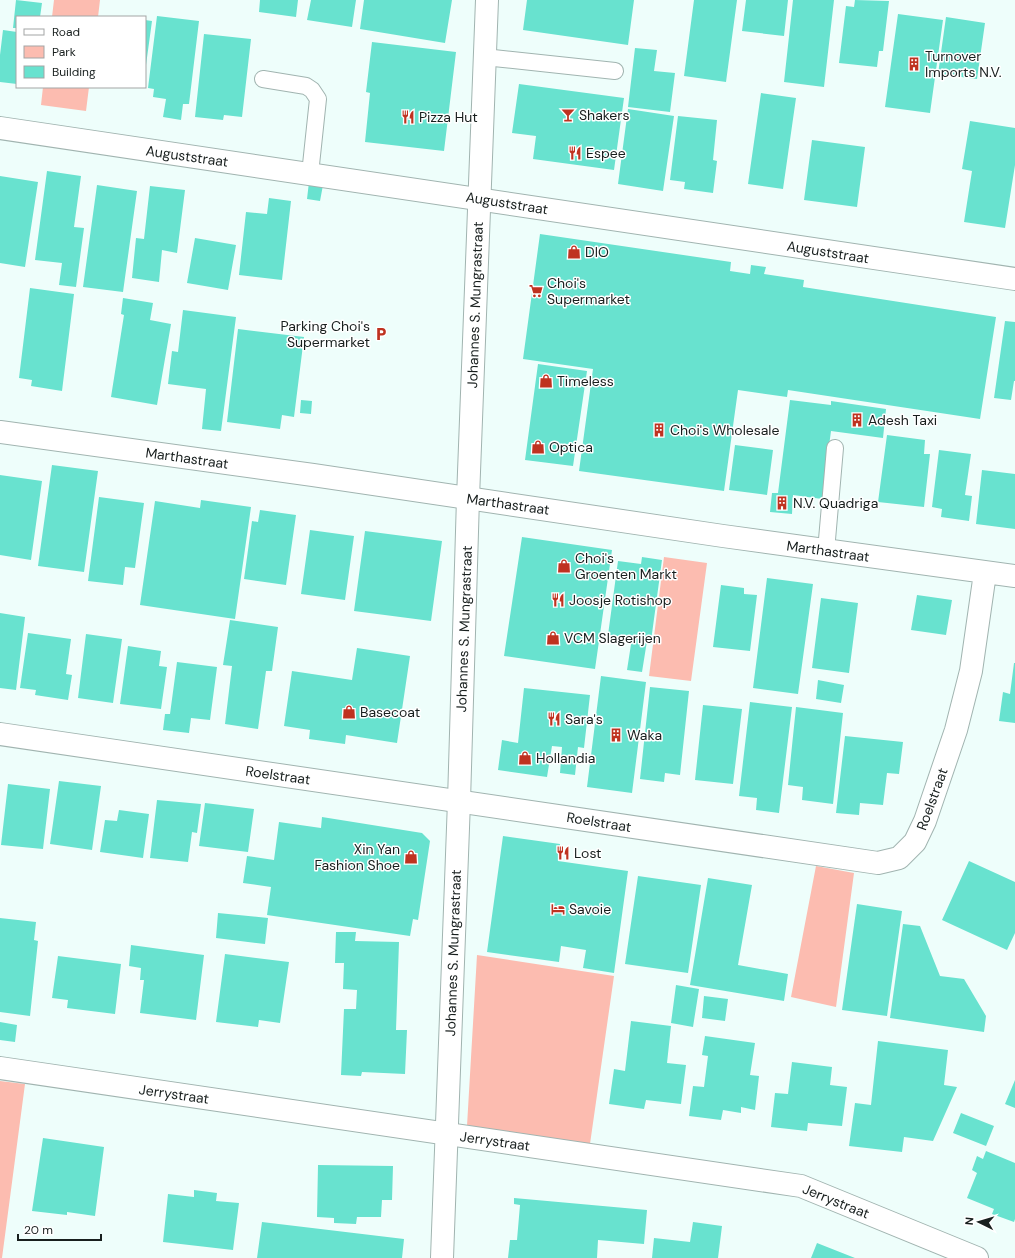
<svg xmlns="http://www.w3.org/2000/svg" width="1015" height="1258" font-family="'DM Sans',sans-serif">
	<rect width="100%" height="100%" fill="#eefefb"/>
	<!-- green -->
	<path fill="#fcbcb0" d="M54,0H100L98,17H52Z
		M43,87H89L86,111L41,105Z
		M664,557L707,563L691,681L649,676Z
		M816,866L854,873L836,1007L791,997Z
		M477,955L614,976L590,1144L467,1126Z
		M0,1081L25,1084L2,1258H0Z"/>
	<!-- building -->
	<path fill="#68e2cf" d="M16,0L42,3L40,17H17V28H13Z
		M260,0H298L296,17L259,12Z
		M311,0H356L352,27L307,20Z
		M364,0H452L445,43L360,29Z
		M527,0H634L628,45L523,30Z
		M694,0H737L726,82L684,76Z
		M746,0H788L784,36L742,31Z
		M793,0H834L824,87L784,82Z
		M855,0L889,1L883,51H879L877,67L839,63L846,6L854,7Z
		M898,14L943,20L930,113L885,107Z
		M157,16L199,21L189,104H183L181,120L163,117L166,99L153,97L154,89L148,88Z
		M946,17L985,23L977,79L938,74Z
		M145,20L152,21L146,65H145Z
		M3,30L17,32V84L0,82V55Z
		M204,34L251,39L242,117L224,115L223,120L195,117Z
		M372,42L456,52L444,151L365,142L370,93L366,92Z
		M635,48L657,50L654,71L675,73L670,112L628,107Z
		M519,84L624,98L614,170L533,159L536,136L512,133Z
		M761,93L796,98L783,189L748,184Z
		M628,109L674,116L663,191L618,184Z
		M678,116L717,120L713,160L717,161L713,193L684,189L685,182L670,180Z
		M970,121L1015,128V165L1005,228L964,222L972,171L962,169Z
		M812,140L865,147L857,207L804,200Z
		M47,171L81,176L74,227L84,228L76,287L59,285L62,263L35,260Z
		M0,176L38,182L25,267L0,263Z
		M309,182L323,185L320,201L307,199Z
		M97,185L137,191L123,292L83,287Z
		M150,186L185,190L177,253L162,250L159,282L132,278L136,238L144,239Z
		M269,198L291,201L282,280L239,275L246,212L267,214Z
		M540,234L731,262L730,271L750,274L751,265L766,267L764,274L804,280L803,287L996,317L980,419L788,390L787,397L738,390L724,491L579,471L593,369L523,359Z
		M195,238L236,245L228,290L187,283Z
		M30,288L74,294L62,391L31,386L32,380L19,378Z
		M123,298L153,303L150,320L171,324L157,405L111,397L124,315L121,314Z
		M183,310L236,317L221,431L202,429L206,389L168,384L172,351L178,352Z
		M1005,321L1015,322V381H1014L1011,400L994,398Z
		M238,329L304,337L294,417L282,415L280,429L227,422Z
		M538,364L587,371L573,466L525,460Z
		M301,400L312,401L311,414L300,413Z
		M790,400L831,405V401L886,409L883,438L831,431L822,499L793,495L792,514L770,512L772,493H778Z
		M887,435L925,440L924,454H930L924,507L878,502Z
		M735,445L773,450L767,495L729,490Z
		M939,450L971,454L965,495L972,496L969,521L941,517L942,509L932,507Z
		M52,465L98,471L84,572L38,566Z
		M982,470L1015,474V529L976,524Z
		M0,475L42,481L31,560L0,555Z
		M99,497L144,503L135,568L125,567L123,585L88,581Z
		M201,500L251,507L235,619L140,605L155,501L200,508Z
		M260,510L296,515L286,585L244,579L252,521L258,522Z
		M310,530L354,536L345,600L301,594Z
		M365,531L442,541L431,621L354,611Z
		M522,537L612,550L595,669L504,656Z
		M642,557L662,560L651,641H647L642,672L627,670L632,638L608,635L618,561L641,564Z
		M767,578L813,584L798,694L753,688Z
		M721,585L744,588V594L757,595L750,651L713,647Z
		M917,595L952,600L946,635L911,630Z
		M821,598L858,603L849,673L812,668Z
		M0,613L25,617L16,690L0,688Z
		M230,620L278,627L272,671H266L258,729L225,724L232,666L223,665Z
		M28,633L71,639L66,674L72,675L68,700L35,695L36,690L20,688Z
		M86,634L122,639L113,703L78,698Z
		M128,646L161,651L159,666L167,667L161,709L120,704Z
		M357,648L410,656L397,743L346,735L345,744L309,739L310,730L284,726L292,671L352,680Z
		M177,662L217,667L210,720L191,718L189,733L163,730L165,714H170Z
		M1014,663H1015V723L999,721L1003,692L1010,694Z
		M601,676L646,682L632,793L587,787Z
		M818,680L844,685L841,703L816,699Z
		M650,687L689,691L680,775L665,773L664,782L640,779Z
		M524,688L590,695L584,748L578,747L575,775L560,773L562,747L552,746L547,777L498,770L502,740L518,743Z
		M750,702L792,707L779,813L756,810L757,798L739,796Z
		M703,705L742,709L733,784L695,780Z
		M796,707L843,713L833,804L802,800L803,787L788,785Z
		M845,736L903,742L899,774L887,773L883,805L860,803L859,815L836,813Z
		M59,781L101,786L92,850L50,844Z
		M8,784L50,789L43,849L1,845Z
		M157,800L201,804L197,833L192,832L188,862L150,858Z
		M205,803L254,809L248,852L199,846Z
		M119,810L149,814L143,858L100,852L105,820L117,821Z
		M322,817L422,833L430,841L418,920L413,919L410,936L267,915L271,887L243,883L247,856L274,860L279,822L321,828Z
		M503,836L560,844L558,861L628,871L614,973L583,968L586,950L561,946L559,962L487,952Z
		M969,861L1015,882V933L1007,950L942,920Z
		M638,876L701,885L688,973L625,964Z
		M708,878L752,885L738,965L788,974L784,1001L690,985Z
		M857,904L902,911L887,1016L842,1010Z
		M218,913L268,918L265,944L216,938Z
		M0,918L36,922L34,940L38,941L30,1016L0,1012Z
		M903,924L920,926L940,976L964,979L986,1016L984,1032L890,1018Z
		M336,932H356L355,941L399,942L396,1030H407L405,1074L362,1072L361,1076L341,1075L344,1009H356L357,990L343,989L344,963H335Z
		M131,945L204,955L196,1020L140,1013L144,980H140L141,968L129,966Z
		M225,954L289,962L280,1023L259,1020L258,1027L216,1022Z
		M58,956L121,964L115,1014L67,1008L68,1000L52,998Z
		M676,985L699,989L693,1027L671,1023Z
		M704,996L728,999L725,1021L702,1018Z
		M631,1021L671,1026L667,1063L686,1065L681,1104L646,1100L644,1109L609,1104L614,1069L625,1071Z
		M0,1022L17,1025L15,1042L0,1040Z
		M705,1036L755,1043L750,1075L759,1076L755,1110L741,1107V1113L723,1110L721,1120L689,1116L693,1086L704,1087L708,1056L702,1055Z
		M878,1041L948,1050L944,1085L957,1087L933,1141L904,1137L902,1152L849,1146L855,1103L871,1105Z
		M792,1062L832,1067L830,1085L847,1087L842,1126L808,1123L807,1131L771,1127L775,1093L788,1094Z
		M1015,1080V1108L1005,1104Z
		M961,1113L994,1126L986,1146L953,1133Z
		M43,1138L104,1147L95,1216L67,1212V1215L32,1211Z
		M986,1151L1015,1163V1219L1014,1222L992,1214L994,1209L967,1198L977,1173L972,1170L977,1156L983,1159Z
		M318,1165L393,1166L392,1200H382L381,1217H357L356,1224L334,1223V1218L317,1217Z
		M194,1190L217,1193L216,1201L239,1203L233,1250L163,1242L168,1194L194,1197Z
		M514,1198L647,1210L644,1244L598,1240L597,1258H508L510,1240H517L520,1205L514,1204Z
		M262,1222L404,1239L402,1258H257Z
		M693,1222L722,1226L718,1258H652L654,1238L690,1242Z
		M817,1243L855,1258H811Z"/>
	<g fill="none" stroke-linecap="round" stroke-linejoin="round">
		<!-- service casing -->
		<g stroke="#a1b4b0" stroke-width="18">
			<path id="service" d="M484,57L615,71
				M263,79L306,86L312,90L318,99L310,174
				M826,551L835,448"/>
		</g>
		<!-- minor casing -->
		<g stroke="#a1b4b0" stroke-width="24">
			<path id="minor" d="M0,128L1015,279
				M0,432L313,475L723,536L1015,576
				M0,734L878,863L899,858L915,842L925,821L956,730L971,671L985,573
				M0,1068L801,1186L977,1258"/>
		</g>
		<!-- tertiary casing -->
		<g stroke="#a1b4b0" stroke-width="24">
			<path id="tertiary" d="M442,1258L459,801L468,498L487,0"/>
		</g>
		<!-- service -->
		<use href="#service" stroke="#fff" stroke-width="16"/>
		<!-- minor -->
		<use href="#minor" stroke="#fff" stroke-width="22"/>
		<!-- tertiary -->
		<use href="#tertiary" stroke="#fff" stroke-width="22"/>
	</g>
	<!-- icons -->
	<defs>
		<g id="building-bare" transform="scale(1.08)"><path d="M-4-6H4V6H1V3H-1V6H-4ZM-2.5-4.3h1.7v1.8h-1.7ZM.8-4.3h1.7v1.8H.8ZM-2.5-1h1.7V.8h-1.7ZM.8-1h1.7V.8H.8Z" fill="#bf3220" stroke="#fff" stroke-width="2.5" paint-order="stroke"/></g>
		<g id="bar-bare" transform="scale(1.08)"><path d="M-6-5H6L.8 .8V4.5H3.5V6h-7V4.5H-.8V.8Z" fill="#bf3220" stroke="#fff" stroke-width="2.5" paint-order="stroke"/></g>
		<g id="restaurant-bare" transform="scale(1.08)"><path d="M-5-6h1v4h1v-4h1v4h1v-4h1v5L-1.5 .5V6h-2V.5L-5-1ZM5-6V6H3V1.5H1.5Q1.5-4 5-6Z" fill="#bf3220" stroke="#fff" stroke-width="2.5" paint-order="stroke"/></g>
		<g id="shop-bare" transform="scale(1.08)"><path d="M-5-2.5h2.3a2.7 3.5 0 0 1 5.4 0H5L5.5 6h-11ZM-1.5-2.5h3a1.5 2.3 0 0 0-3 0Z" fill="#bf3220" stroke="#fff" stroke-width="2.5" paint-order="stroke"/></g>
		<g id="supermarket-bare" transform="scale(1.08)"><path d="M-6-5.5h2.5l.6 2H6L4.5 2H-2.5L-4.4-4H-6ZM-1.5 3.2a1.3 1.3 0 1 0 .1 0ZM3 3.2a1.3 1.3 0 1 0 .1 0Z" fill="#bf3220" stroke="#fff" stroke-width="2.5" paint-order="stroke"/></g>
		<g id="parking-bare" transform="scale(1.08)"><path d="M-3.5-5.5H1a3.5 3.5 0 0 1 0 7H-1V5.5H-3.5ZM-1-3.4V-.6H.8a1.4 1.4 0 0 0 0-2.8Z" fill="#bf3220" stroke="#fff" stroke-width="2.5" paint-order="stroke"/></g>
		<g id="hotel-bare" transform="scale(1.08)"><path d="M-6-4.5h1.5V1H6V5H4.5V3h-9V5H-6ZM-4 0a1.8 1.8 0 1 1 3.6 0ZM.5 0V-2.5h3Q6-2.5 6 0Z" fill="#bf3220" stroke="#fff" stroke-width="2.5" paint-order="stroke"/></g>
	</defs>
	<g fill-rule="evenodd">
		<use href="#building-bare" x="914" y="64"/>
		<use href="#bar-bare" x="568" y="115"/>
		<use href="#restaurant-bare" x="408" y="117"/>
		<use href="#restaurant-bare" x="575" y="153"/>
		<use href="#shop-bare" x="574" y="252"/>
		<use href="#supermarket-bare" x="536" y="291"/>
		<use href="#parking-bare" x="381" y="334"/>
		<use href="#shop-bare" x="546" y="381"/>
		<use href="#building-bare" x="857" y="420"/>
		<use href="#building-bare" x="659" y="430"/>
		<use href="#shop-bare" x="538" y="447"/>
		<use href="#building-bare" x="782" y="503"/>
		<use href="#shop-bare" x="564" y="566"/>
		<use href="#restaurant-bare" x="558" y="600"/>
		<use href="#shop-bare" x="553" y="638"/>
		<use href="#shop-bare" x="349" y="712"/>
		<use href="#restaurant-bare" x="554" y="719"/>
		<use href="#building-bare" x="616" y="735"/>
		<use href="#shop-bare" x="525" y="758"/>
		<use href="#restaurant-bare" x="563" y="853"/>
		<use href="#shop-bare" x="411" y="857"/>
		<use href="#hotel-bare" x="558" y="909"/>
	</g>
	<g text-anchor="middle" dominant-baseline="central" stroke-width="3" stroke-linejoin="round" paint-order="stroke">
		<!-- poi labels -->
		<g font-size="14" fill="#181f1e" stroke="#fff" text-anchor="start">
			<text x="925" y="56">Turnover<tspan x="925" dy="16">Imports N.V.</tspan></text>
			<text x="579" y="115">Shakers</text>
			<text x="419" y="117">Pizza Hut</text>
			<text x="586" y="153">Espee</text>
			<text x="585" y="252">DIO</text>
			<text x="547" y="283">Choi's<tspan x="547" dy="16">Supermarket</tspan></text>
			<text x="370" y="326" text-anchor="end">Parking Choi's<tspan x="370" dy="16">Supermarket</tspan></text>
			<text x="557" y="381">Timeless</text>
			<text x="868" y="420">Adesh Taxi</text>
			<text x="670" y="430">Choi's Wholesale</text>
			<text x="549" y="447">Optica</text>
			<text x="793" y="503">N.V. Quadriga</text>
			<text x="575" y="558">Choi's<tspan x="575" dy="16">Groenten Markt</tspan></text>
			<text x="569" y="600">Joosje Rotishop</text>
			<text x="564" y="638">VCM Slagerijen</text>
			<text x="360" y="712">Basecoat</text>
			<text x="565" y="719">Sara's</text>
			<text x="627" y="735">Waka</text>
			<text x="536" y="758">Hollandia</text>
			<text x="400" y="849" text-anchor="end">Xin Yan<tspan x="400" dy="16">Fashion Shoe</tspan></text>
			<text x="574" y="853">Lost</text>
			<text x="569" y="909">Savoie</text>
		</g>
		<!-- street labels -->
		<g font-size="14" fill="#181f1e" stroke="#fff">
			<text transform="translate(187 156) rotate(8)">Auguststraat</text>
			<text transform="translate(507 203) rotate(9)">Auguststraat</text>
			<text transform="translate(828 252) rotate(9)">Auguststraat</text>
			<text transform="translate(475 305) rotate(-88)">Johannes S. Mungrastraat</text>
			<text transform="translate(187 458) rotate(8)">Marthastraat</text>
			<text transform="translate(508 504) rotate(8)">Marthastraat</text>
			<text transform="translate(828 551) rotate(8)">Marthastraat</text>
			<text transform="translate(464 629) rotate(-88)">Johannes S. Mungrastraat</text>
			<text transform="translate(278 775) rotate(8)">Roelstraat</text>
			<text transform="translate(932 799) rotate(-70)">Roelstraat</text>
			<text transform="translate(599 822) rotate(9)">Roelstraat</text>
			<text transform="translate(453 953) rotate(-88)">Johannes S. Mungrastraat</text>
			<text transform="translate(174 1094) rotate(8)">Jerrystraat</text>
			<text transform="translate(495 1141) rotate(8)">Jerrystraat</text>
			<text transform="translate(836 1201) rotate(22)">Jerrystraat</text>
		</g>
	</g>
	<!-- legend -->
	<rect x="16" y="16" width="130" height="72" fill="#ffffff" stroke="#a3a5a5"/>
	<rect x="24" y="29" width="20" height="6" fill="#ffffff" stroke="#a3a5a5"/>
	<text x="52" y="36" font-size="12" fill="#181f1e">Road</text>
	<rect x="24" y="46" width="20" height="12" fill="#fcbcb0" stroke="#a3a5a5"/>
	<text x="52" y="56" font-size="12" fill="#181f1e">Park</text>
	<rect x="24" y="66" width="20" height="12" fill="#68e2cf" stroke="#a3a5a5"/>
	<text x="52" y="76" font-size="12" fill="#181f1e">Building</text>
	<!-- north arrow -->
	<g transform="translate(979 1222) rotate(275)" stroke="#ffffff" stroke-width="3" paint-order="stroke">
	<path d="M0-3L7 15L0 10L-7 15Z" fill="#181f1e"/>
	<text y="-6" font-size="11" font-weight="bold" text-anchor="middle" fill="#181f1e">N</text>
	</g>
	<!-- scale -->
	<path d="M18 1234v6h83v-6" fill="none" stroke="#181f1e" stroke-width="2"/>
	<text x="24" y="1234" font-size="12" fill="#181f1e" stroke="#ffffff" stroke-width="3" paint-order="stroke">20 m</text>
</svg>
